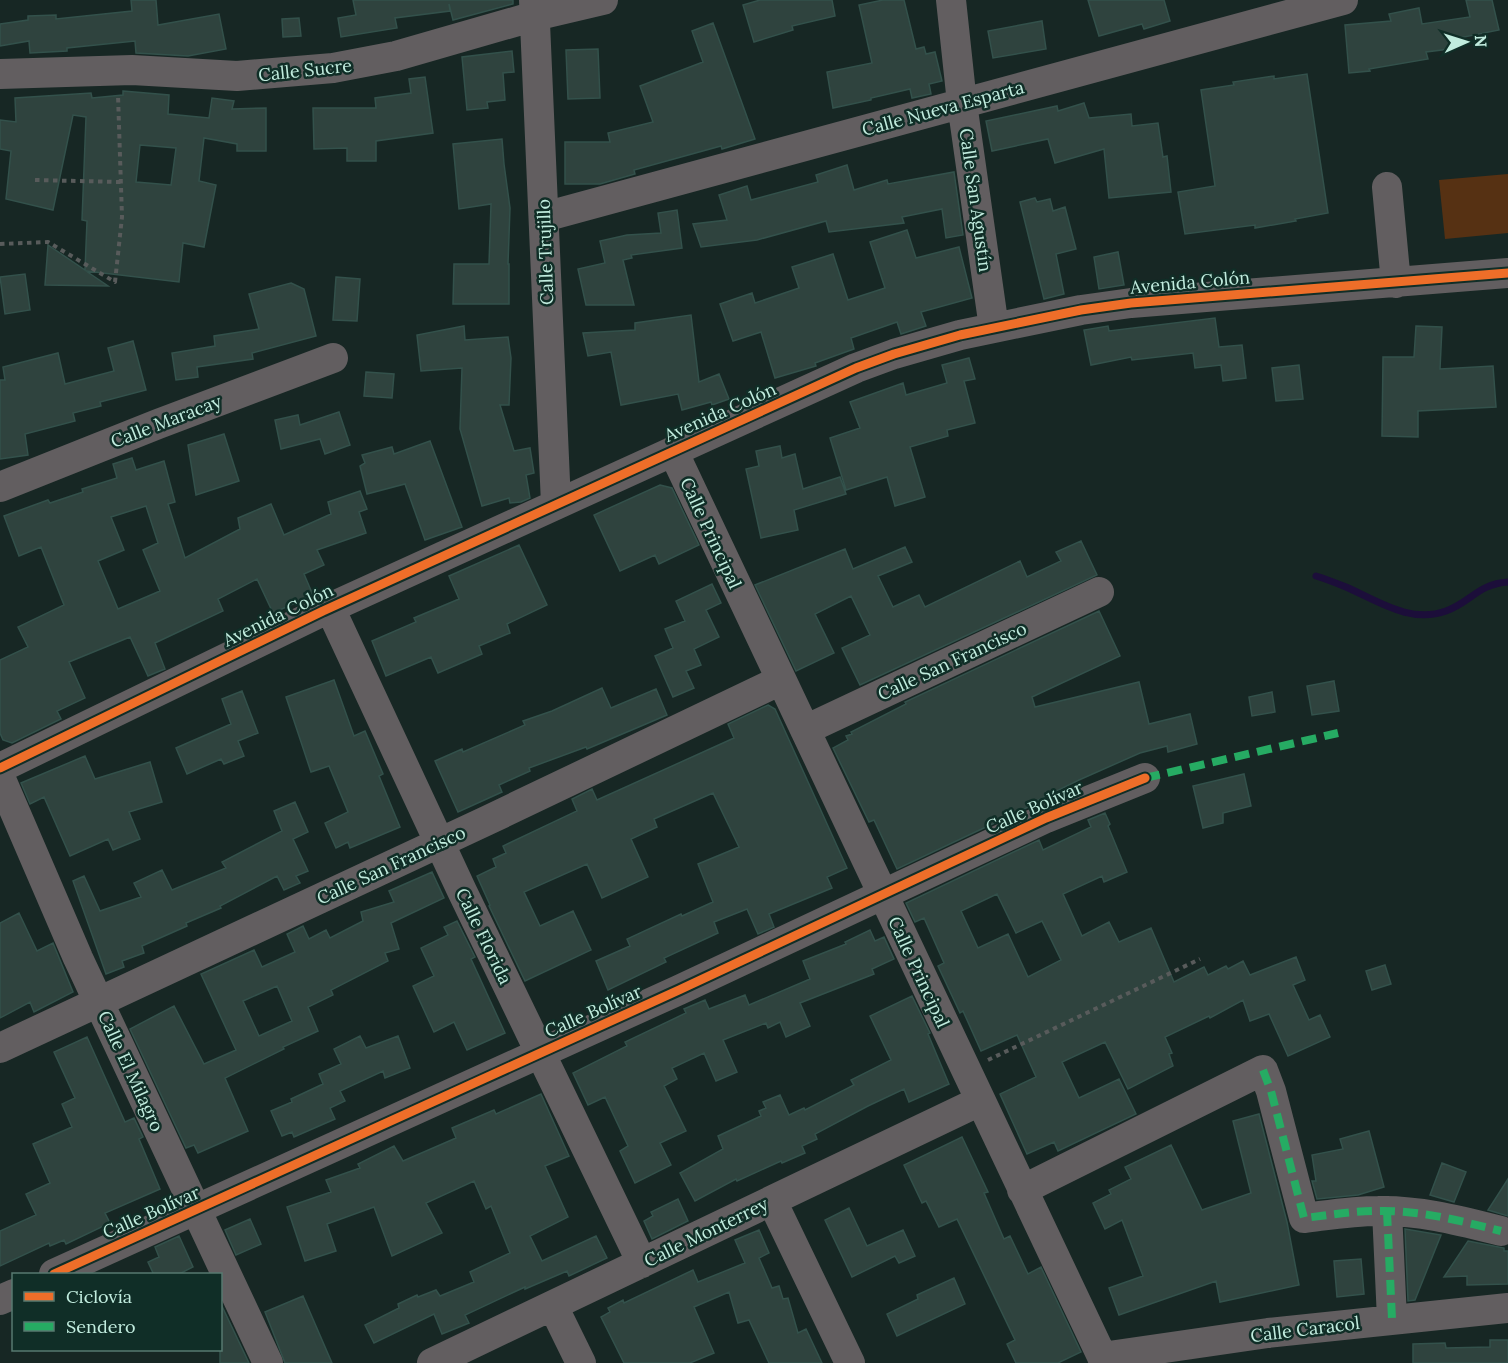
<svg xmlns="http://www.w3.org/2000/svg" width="1508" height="1363" font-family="Lora,serif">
	<rect width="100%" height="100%" fill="#172724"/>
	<!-- green -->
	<path fill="#563113" d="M1508,174V233L1445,239L1439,180Z"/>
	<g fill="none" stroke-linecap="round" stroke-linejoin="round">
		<!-- stream -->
		<path stroke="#1c0e3a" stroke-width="7" d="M1316,576C1326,579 1336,583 1346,587C1378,601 1410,624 1446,611C1471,602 1478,584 1508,582"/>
	</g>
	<!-- building -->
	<path fill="#2f433e" stroke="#33514b" stroke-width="1.5" fill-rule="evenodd" d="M131,0H156L158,25L219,14L226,49L188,56L136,53L135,41L67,48V51L30,53L29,41L0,46V24L28,20V16L56,15V19L132,11Z
		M353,0H513V4L453,20L449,4L450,11L395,18L397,28L341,37L338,18L356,15Z
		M760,0H832L835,16L792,26L793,30L754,42L743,5Z
		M883,0H904L916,49L924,47L926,54L935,52L942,81L929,84L931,94L912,98L910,89L871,98V100L833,108L827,72L872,63L859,5Z
		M1088,0H1164L1170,21L1144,29L1142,24L1099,36Z
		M1466,0H1492L1499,30L1449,40L1450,49L1426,52L1428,59L1369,69L1370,71L1349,73L1345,25L1391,21L1389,14L1419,8L1422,24L1470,17Z
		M299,18L301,36L283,37L282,19Z
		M1042,21L1046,49L993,58L988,31Z
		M713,23L755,139L722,149L721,146L634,170L635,174L600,184H565V142H610L608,133L653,122L640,86L703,62L692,31Z
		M598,49L600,98L568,99L566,50Z
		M512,51L514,72L503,73L505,100L487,102L488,108L467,110L462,57Z
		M1307,74L1328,213L1295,219L1296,221L1255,228V225L1185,234L1178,192L1215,186L1201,90L1234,85L1233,82L1274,76V79Z
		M425,77L433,133L376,141V161H347V148L314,149L313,108H376L375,98L411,93L409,79Z
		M123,91L169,95L168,114L209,118L212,98L234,101L232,109L266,108V151H237V144L204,138L199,181L216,185L204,247L183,243L179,282L86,271L108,286L45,285L48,245L85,270L87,221L82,220L86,117L73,115L53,210L6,199L11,151L0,149V120L16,122L15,98L91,93L92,98L123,95ZM140,145L176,148L171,185L136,182Z
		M1084,103L1089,118L1131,114L1132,126L1158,123L1163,157L1167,156L1171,192L1109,198L1104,149L1055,163L1048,139L992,151L986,121L1057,106L1058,111Z
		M502,139L504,164L510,208L508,264H509V304H453L454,264H489L491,204L459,209L453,144Z
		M847,165L854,190L887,180L888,184L954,172L963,235L946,238L942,209L902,217L904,223L829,232L826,221L757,240L701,247L693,224L727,220L719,195L747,186L751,200L818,182L816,175Z
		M1035,198L1037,202L1050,199L1053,211L1065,207L1076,249L1056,254L1064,294L1044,299L1020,202Z
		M677,210L682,248L631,255L632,258L623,260L634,305H586L578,269L605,263L600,241L627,235L661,233L658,213Z
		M907,230L916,258L959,247L972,298L921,312L926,326L901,334L897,322L851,338L854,349L815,363L816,366L775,378L761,332L733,341L720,304L752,293L755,303L799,288L792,267L833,254L848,300L885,288L870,242Z
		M1118,252L1124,285L1099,289L1094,257Z
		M25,274L30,310L5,314L0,277Z
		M336,277L360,279L357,321L333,320Z
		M291,283L304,289L316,336L252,353L253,359L197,367L198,377L176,380L172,353L215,346L214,336L259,329L249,294Z
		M691,315L699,382L719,374L729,399L712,405L711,402L682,410L678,394L621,405L611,352L588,356L583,333L635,330V323Z
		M1215,318L1219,347L1242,345L1246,378L1223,381L1221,365L1195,368L1193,353L1132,360L1131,357L1091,365L1084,330L1108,326L1109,331Z
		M464,326L465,340L508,337L511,358L509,405H500L514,451L530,448L534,473L526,475L530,498L521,502L510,503L509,498L482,506L460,429L462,368L421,371L417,335Z
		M1416,326L1442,327L1440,369L1493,366L1496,407L1418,411V437L1382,436L1383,357H1414Z
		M133,341L146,390L100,402L101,406L73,413L75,421L25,434L28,455L0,459V380H5L3,367L58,353L65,384L114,371L108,348Z
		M969,358L975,379L964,381L975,423L947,430L948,436L910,447L925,497L895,506L887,477L846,490L830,438L860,428L850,402L903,383L906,395L947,383L942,365Z
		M1299,365L1303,399L1276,401L1272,368Z
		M366,372L394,374L392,398L364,396Z
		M339,412L350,445L325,454L320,439L281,449L275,420L298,415L300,425Z
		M224,434L239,481L196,495L188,445Z
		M430,441L462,527L425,540L405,484L367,494L360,466L365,463L362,455L392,447L394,454Z
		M780,446L782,458L795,454L803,489L840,477L846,494L794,510L798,530L761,538L746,469L759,466L756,451Z
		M132,458L136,470L164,461L175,502L168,504L185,558L240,529L238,518L271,504L284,535L331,514L328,502L360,491L367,509L359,512L366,533L317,550L324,565L304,574L313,595L273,613L257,579L218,599L223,611L155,643L165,669L160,671L148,676L130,637L69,662L85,698L57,711L61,719L12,743L3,740L0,733V660L28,647L18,627L64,605L41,547L19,556L4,516L48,500L50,503L83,492L82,489L117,478L113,464ZM146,506L158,543L143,550L160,591L118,609L98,561L124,550L111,517Z
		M660,485L672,488L699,545L659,564L655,555L620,571L594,515Z
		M1081,541L1097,575L860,685L842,648L870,635L851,596L815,614L834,653L796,671L755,585L845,549L853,569L905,547L912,562L878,576L893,607L919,595L925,607L1020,561L1027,577L1061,561L1056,552Z
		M519,545L547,605L507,624L510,633L479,646L482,654L438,673L431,657L386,676L372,641L416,622L414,618L459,599L449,576Z
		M712,584L721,603L706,610L719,637L694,649L701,665L686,671L694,688L673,697L655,656L673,648L665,629L685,621L676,601Z
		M1099,611L1120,656L1032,697L1035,707L1139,682L1149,724L1190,714L1197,744L1168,752L1167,746L1140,753L1079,780L1038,800L1039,802L897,869L874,820L869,822L833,748L848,740L846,736L852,734L851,732L906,704L905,702Z
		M334,680L354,736L365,731L383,774L379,776L400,827L350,848L348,842L336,848L325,823L348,812L329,766L311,772L286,697Z
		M1334,681L1339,711L1312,715L1307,686Z
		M602,688L611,708L656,689L667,715L587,749L586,747L529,768L530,771L499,785L502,792L458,812L435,761L462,749L463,752L525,725L523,721L552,711Z
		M242,691L258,733L238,741L244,756L224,764L221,759L187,774L176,748L231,724L222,699Z
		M1272,692L1275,712L1252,716L1249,697Z
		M768,705L775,709L847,868L827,877L832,888L769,914L774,927L758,934L747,909L714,922L718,933L664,958L666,962L608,990L596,961L630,946L627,939L681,914L682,916L713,902L698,864L739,847L713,793L654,819L657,827L631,839L648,877L602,898L587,864L524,892L540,926L573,911L591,950L525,981L489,906L490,905L477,876L496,867L493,859L506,853L503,846L577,811L572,799L592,789L597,800L734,738L728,724Z
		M85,756L95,779L150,762L162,802L129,812L140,839L113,850L108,839L70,856L44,797L30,804L21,783Z
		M1244,774L1251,806L1223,813V823L1203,828L1193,786Z
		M295,802L308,832L293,839L308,871L296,876L300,883L284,890L277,876L220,906L221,908L186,923L187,926L142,946L144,953L122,961L124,967L106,974L73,881L84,876L100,911L141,897L134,883L162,870L172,890L226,868L222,862L282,831L274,811Z
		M1105,813L1110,824L1108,826L1127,872L1104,882L1102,876L1063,894L1082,936L1109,922L1119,942L1151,928L1174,982L1204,967L1208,975L1226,966L1228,969L1243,961L1250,975L1296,957L1305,980L1293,985L1309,1020L1320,1015L1330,1037L1288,1056L1269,1014L1250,1021L1243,1000L1210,1018L1209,1016L1165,1037L1172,1053L1169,1054L1173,1066L1128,1089L1105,1042L1062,1062L1079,1098L1119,1079L1136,1114L1058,1151L1054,1142L1027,1154L1000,1094L1036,1077L1017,1035L981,1051L963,1011L960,1013L938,966L944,963L924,918L915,922L906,903L1039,840L1043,850L1091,827L1088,820ZM997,894L1016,933L1042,921L1061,960L1028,977L1008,934L978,948L961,911Z
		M432,872L444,898L391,923L399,949L385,953L388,961L331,990L333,995L308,1007L318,1031L283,1047L284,1049L225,1078L248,1131L198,1153L194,1145L186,1148L130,1029L174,1006L204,1064L236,1050L201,974L254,950L262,967L295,952L287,934L303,926L309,939L326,930L330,938L363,921L361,912L394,902L389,891ZM277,986L292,1021L259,1036L243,1001Z
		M19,913L37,951L53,943L73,992L34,1012L30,1002L0,1018V923Z
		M457,921L475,957L471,959L505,1033L467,1050L454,1022L434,1032L413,986L434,976L421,948L448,935L444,927Z
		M870,930L875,941L884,937L894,959L872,969L874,974L800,1003L810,1026L786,1037L780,1022L768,1028L766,1023L723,1040L737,1072L716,1081L704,1053L672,1068L677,1079L664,1086L686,1131L660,1143L671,1165L635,1183L620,1151L628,1146L605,1097L588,1105L573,1073L627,1046L625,1042L686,1013L684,1009L705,1000L709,1009L745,995L749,1005L810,979L803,961L846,944L845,942Z
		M1385,965L1391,984L1372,990L1366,971Z
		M912,996L930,1033L928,1034L949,1084L909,1102L904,1089L868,1106L815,1134L817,1139L802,1146L805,1153L782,1163L781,1161L737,1181L736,1179L695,1201L680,1173L723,1149L718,1136L761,1116L759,1111L766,1108L763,1102L780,1095L789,1115L804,1108L805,1110L854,1085L851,1080L891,1060L870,1016Z
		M360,1036L366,1048L398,1036L410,1068L385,1078L383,1071L340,1091L345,1101L330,1108L335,1119L294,1137L292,1132L282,1136L271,1111L292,1102L291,1099L323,1084L319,1074L341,1064L334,1049Z
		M87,1037L125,1122L134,1118L143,1137L139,1139L160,1189L105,1213L110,1223L66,1244L64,1240L50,1246L49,1243L0,1266V1231L36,1215L26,1194L50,1183L33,1144L72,1127L62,1104L75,1098L54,1052Z
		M541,1094L569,1156L545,1166L568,1217L530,1236L542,1261L596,1236L607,1258L569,1276L567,1271L525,1289V1287L465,1315L469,1323L442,1334L434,1314L374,1343L365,1325L399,1308L398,1304L417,1295L418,1297L436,1290L440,1296L474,1282L470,1272L510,1253L491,1206L486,1209L474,1181L426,1203L442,1233L392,1256L374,1207L327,1224L336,1251L305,1261L287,1207L331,1192L326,1180L360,1168L358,1164L394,1146L403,1161L456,1138L452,1128L494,1110L496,1114Z
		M1259,1114L1287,1222L1299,1285L1220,1302L1216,1281L1119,1315L1109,1288L1143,1276L1122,1220L1105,1229L1093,1203L1111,1194L1109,1190L1131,1179L1125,1167L1171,1145L1202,1210L1251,1193L1233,1121Z
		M1369,1131L1384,1187L1358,1195L1317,1199L1312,1181H1316L1312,1155L1343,1149L1340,1139Z
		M962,1137L988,1192L984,1193L1004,1239L1010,1236L1028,1274L1041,1267L1081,1352L1058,1363H1016L1007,1344L1015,1340L957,1219L939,1227L926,1201L922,1203L904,1165Z
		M1442,1163L1466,1172L1454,1202L1430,1195Z
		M1508,1179V1216L1488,1210Z
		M678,1199L688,1221L652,1239L644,1221L653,1216L651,1212Z
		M849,1208L867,1246L903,1230L915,1256L899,1263L895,1256L852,1277L825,1220Z
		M250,1219L261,1244L236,1255L225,1230Z
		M1405,1229L1441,1235L1415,1300L1408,1301Z
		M759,1230L769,1253L759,1258L772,1288L779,1286L783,1299L788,1298L798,1333L806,1329L822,1363H769L749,1320L738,1323L729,1292L694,1307L714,1353L690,1363H624L601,1317L610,1312L608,1308L623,1300L624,1303L693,1270L698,1282L745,1263L735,1240Z
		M179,1236L193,1267L177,1275H154L148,1262L159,1257L155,1247Z
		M1468,1241L1504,1248V1251H1508V1284L1467,1285V1276L1444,1277Z
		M1361,1259L1364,1294L1337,1297L1334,1261Z
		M954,1278L965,1304L897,1336L887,1314L918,1299L917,1295Z
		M303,1296L332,1363H285L265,1312Z
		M220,1302L249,1363H220Z
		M1490,1340H1508V1363H1413V1344L1445,1343L1446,1348L1490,1347Z"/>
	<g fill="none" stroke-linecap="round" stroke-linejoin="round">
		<!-- path -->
		<path stroke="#585b5b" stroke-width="4" stroke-dasharray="4.5 4.5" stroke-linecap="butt" d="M35,180L121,182
			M0,244L48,242L115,282L122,217L118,95
			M988,1060L1200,959"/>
		<!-- minor -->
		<path stroke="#625e60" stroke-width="30" d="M534,0L556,504
			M951,0L962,103L994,328
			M0,74L132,70L237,76L333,68L396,56L535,16L603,0
			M1387,187L1396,283
			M544,217L1343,0
			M673,451L1105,1363
			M0,487L158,424L333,358
			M330,608L462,891L642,1263
			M805,730L1099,592
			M0,768L323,611L856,368L894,354L960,335L1081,310L1131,303L1508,273
			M0,777L78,958L268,1363
			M0,1048L486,821L781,680
			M1022,1190L1263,1070L1271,1091L1304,1218C1329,1215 1353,1211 1378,1211C1420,1210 1461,1221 1501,1231
			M772,1201L850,1363
			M1387,1211L1392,1319
			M54,1274L679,990L1046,818L1145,778
			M0,1300L14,1294
			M553,1306L581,1363
			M1102,1357L1268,1333L1508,1308
			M432,1363L980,1101"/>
		<!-- quiet -->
		<path stroke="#26ab63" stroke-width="8" stroke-dasharray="15 8" stroke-linecap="butt" d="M1145,778L1338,733
			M1263,1070L1271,1091L1304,1218C1329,1215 1353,1211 1378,1211C1420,1210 1461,1221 1501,1231
			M1387,1211L1392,1319"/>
		<!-- cycleway casing -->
		<g stroke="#102e27" stroke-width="13">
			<path id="cycleway" d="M0,768L323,611L856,368L894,354L960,335L1081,310L1131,303L1508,273
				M54,1274L679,990L1046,818L1145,778"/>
		</g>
		<!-- cycleway -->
		<use href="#cycleway" stroke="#ee6e29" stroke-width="9"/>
	</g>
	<g text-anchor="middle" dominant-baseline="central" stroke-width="5" stroke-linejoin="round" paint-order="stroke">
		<!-- street labels -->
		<g font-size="18" fill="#c1ecde" stroke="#102e27">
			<text transform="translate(305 70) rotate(-6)">Calle Sucre</text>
			<text transform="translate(943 108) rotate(-15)">Calle Nueva Esparta</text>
			<text transform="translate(976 200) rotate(82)">Calle San Agustín</text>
			<text transform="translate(545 252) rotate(-92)">Calle Trujillo</text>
			<text transform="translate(1190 282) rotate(-5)">Avenida Colón</text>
			<text transform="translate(720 412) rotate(-24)">Avenida Colón</text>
			<text transform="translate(166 421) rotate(-21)">Calle Maracay</text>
			<text transform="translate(711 533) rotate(65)">Calle Principal</text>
			<text transform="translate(278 615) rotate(-26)">Avenida Colón</text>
			<text transform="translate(952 661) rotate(-25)">Calle San Francisco</text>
			<text transform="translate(1034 807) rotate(-24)">Calle Bolívar</text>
			<text transform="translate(391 865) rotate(-25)">Calle San Francisco</text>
			<text transform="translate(484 936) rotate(64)">Calle Florida</text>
			<text transform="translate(919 972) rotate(65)">Calle Principal</text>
			<text transform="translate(593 1011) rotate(-24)">Calle Bolívar</text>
			<text transform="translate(131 1071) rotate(65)">Calle El Milagro</text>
			<text transform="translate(151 1212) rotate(-24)">Calle Bolívar</text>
			<text transform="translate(706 1232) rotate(-26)">Calle Monterrey</text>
			<text transform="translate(1305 1329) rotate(-7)">Calle Caracol</text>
		</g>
	</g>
	<!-- legend -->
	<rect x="12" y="1273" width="210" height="78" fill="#102e27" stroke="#577a70" stroke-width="1.5"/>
	<rect x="24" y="1292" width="30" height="9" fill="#ee6e29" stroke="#577a70" stroke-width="1.5"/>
	<text x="66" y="1303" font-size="18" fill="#c1ecde">Ciclovía</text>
	<rect x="24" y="1322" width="30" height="9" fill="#26ab63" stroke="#577a70" stroke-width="1.5"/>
	<text x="66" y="1333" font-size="18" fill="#c1ecde">Sendero</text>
	<!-- north arrow -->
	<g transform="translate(1466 42) rotate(87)" stroke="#102e27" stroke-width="4.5" paint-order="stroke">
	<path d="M0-4.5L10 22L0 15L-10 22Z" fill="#c1ecde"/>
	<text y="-9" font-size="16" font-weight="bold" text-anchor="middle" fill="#c1ecde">N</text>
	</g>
</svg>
